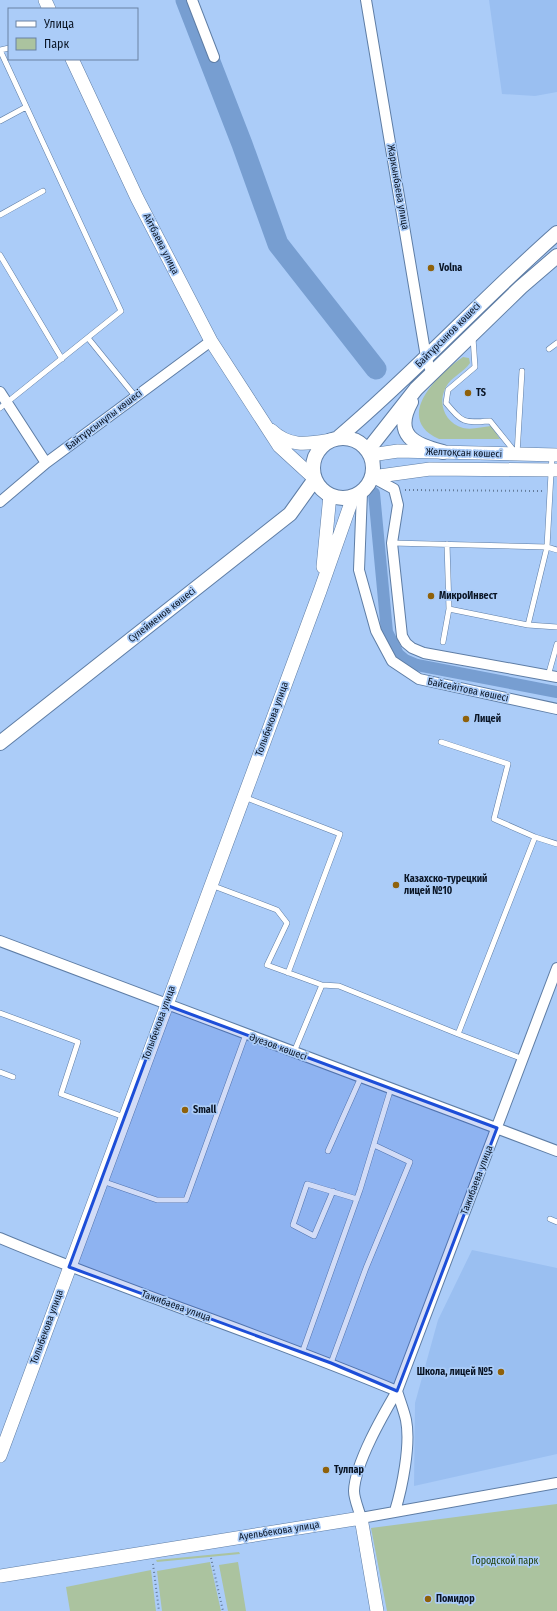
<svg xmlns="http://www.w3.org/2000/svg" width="557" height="1611" font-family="'Fira Sans Condensed',sans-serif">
	<rect width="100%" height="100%" fill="#abccf8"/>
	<!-- built -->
	<path fill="#9abff1" d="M489,0H557V92L535,96L502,94Z
		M472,1250L557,1268V1454L414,1486L415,1403L438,1320Z"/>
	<!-- green -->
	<path fill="#abc39f" d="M463,357L469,358L470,363C464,372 451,377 446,387C437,403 445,423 463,428C472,430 482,427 491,426L500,439H439C392,418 439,373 463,357Z
		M557,1504V1611H387L371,1528Z
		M239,1552L240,1554L157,1562L156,1560Z
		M210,1562L221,1611H162L157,1571Z
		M238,1562L246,1611H228L219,1565Z
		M151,1570L156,1611H70L66,1587Z"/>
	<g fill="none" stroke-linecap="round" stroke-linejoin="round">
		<!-- canal -->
		<path stroke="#779ed1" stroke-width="12" d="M374,493L387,632L398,654L405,660L417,665L557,692"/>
		<!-- river -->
		<path stroke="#779ed1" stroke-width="21" d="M186,0L242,144L278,244L376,369"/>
		<!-- service casing -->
		<g stroke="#5e7da5" stroke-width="6">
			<path id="service" d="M0,50L121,311L0,408
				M0,50L9,48
				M0,121L26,107
				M0,215L43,191
				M0,255L62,359
				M88,338L135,396
				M473,338L475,367L448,390L446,403C463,423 463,423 490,421L515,452
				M549,349L557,343
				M517,454L522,371
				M392,543L547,547L557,550
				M449,609L528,625L557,627
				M528,625L547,547L552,455
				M443,642L449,609L447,544
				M548,676L557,644
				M441,742L508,764L494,819L535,837
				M244,797L340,834L288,973
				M211,885L277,910L287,923L267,965L322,985
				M0,1013L78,1042L61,1094L124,1117
				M294,1052L322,985L339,986L458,1034
				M523,1059L458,1034L535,837L557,844
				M0,1072L13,1077
				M328,1151L361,1077
				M102,1181L157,1200H186L246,1034
				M333,1191L314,1236L293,1225L307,1184L357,1199
				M550,1219L557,1222
				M302,1353L360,1190L391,1088
				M331,1363L366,1268L410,1162L374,1145"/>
		</g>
		<!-- minor casing -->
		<g stroke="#5e7da5" stroke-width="12">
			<path id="minor" d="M192,0L214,57
				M366,0L426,357L432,374
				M0,392L46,463
				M372,477L394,489L398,505L392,543L402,636L406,643L412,648L424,653L557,677
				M362,492L359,570L376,631L392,661L419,679L557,709
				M0,502L46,463L211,341
				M0,941L557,1151
				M0,1238C131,1293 266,1336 397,1391C383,1415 355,1463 354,1491C354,1499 359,1510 361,1518L557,1483
				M395,1511C402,1488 411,1445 406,1420C404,1411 400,1401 397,1391L557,968"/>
		</g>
		<!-- tertiary casing -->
		<g stroke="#5e7da5" stroke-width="14">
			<path id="tertiary" d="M45,0L49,9
				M72,59L137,198L211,341L279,446L315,479
				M271,430C290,448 308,444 331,440
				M371,455L398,451L557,455
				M372,477L430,469L557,470
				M323,567L330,495
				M0,1456L320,591L353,497
				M0,1576L361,1518L377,1611"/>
		</g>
		<!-- secondary casing -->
		<g stroke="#5e7da5" stroke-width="16">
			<path id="secondary" d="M411,402C393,435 414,445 443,452
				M339,437C415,373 482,299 557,233
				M313 468a30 30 0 1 1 60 0a30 30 0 1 1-60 0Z
				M368,450L416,389L521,287L557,256
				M0,743L290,514L315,479"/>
		</g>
		<!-- path -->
		<path stroke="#647b9a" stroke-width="2" stroke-dasharray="1 3" stroke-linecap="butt" d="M405,490L543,491
			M211,1558L223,1611
			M153,1564L159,1611"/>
		<!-- service -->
		<use href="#service" stroke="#fff" stroke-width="5"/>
		<!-- minor -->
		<use href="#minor" stroke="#fff" stroke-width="10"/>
		<!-- tertiary -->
		<use href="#tertiary" stroke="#fff" stroke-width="13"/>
		<!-- secondary -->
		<use href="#secondary" stroke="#fff" stroke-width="14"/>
	</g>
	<!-- marked area -->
	<path fill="#1d4ed8" fill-opacity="0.2" stroke="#1d4ed8" stroke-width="3" stroke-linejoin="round" d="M166,1005L497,1128L397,1391L331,1363L69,1267Z"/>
	<!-- markers -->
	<g fill="#8f610b" stroke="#abccf8" stroke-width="1.5">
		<circle cx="431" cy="268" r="4"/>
		<circle cx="468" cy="393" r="4"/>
		<circle cx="431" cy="596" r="4"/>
		<circle cx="466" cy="719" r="4"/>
		<circle cx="396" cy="885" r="4"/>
		<circle cx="185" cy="1110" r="4"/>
		<circle cx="501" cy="1372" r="4"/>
		<circle cx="326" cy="1470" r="4"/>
		<circle cx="428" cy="1599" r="4"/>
	</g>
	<g text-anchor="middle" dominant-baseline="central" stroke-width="3.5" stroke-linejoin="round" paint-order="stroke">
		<!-- street labels -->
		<g font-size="10" fill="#091424" stroke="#abccf8">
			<text transform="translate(398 187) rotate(80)">Жаркынбаева улица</text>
			<text transform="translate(161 244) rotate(63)">Айтбаева улица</text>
			<text transform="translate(448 335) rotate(-45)">Байтұрсынов көшесі</text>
			<text transform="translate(104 420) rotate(-37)">Байтұрсынұлы көшесі</text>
			<text transform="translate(464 453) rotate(2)">Желтоқсан көшесі</text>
			<text transform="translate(162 615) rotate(-38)">Сүлейменов көшесі</text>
			<text transform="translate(468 690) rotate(12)">Байсейітова көшесі</text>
			<text transform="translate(272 719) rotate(-70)">Толыбекова улица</text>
			<text transform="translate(159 1023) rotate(-70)">Толыбекова улица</text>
			<text transform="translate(278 1047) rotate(20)">Әуезов көшесі</text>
			<text transform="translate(477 1180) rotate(-69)">Тажибаева улица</text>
			<text transform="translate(176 1306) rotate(20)">Тажибаева улица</text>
			<text transform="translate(47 1327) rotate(-70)">Толыбекова улица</text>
			<text transform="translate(279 1531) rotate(-9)">Ауельбекова улица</text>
		</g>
		<!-- poi labels -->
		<g font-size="10" font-weight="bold" fill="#091424" stroke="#abccf8" text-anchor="start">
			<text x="439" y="268">Volna</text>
			<text x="476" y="393">TS</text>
			<text x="439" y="596">МикроИнвест</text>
			<text x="474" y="719">Лицей</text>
			<text x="404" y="879">Казахско-турецкий<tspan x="404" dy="12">лицей №10</tspan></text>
			<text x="193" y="1110">Small</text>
			<text x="493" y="1372" text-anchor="end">Школа, лицей №5</text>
			<text x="334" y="1470">Тулпар</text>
			<text x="436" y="1599">Помидор</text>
		</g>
		<!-- park labels -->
		<g font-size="10" fill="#1a3c00" stroke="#abccf8">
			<text x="505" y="1561">Городской парк</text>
		</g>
	</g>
	<!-- legend -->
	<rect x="8" y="8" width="130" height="52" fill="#abccf8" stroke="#6a82a3"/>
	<rect x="16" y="21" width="20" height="6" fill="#ffffff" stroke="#6a82a3"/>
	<text x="44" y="28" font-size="12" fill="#091424">Улица</text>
	<rect x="16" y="38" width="20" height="12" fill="#abc39f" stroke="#6a82a3"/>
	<text x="44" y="48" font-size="12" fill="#091424">Парк</text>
</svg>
